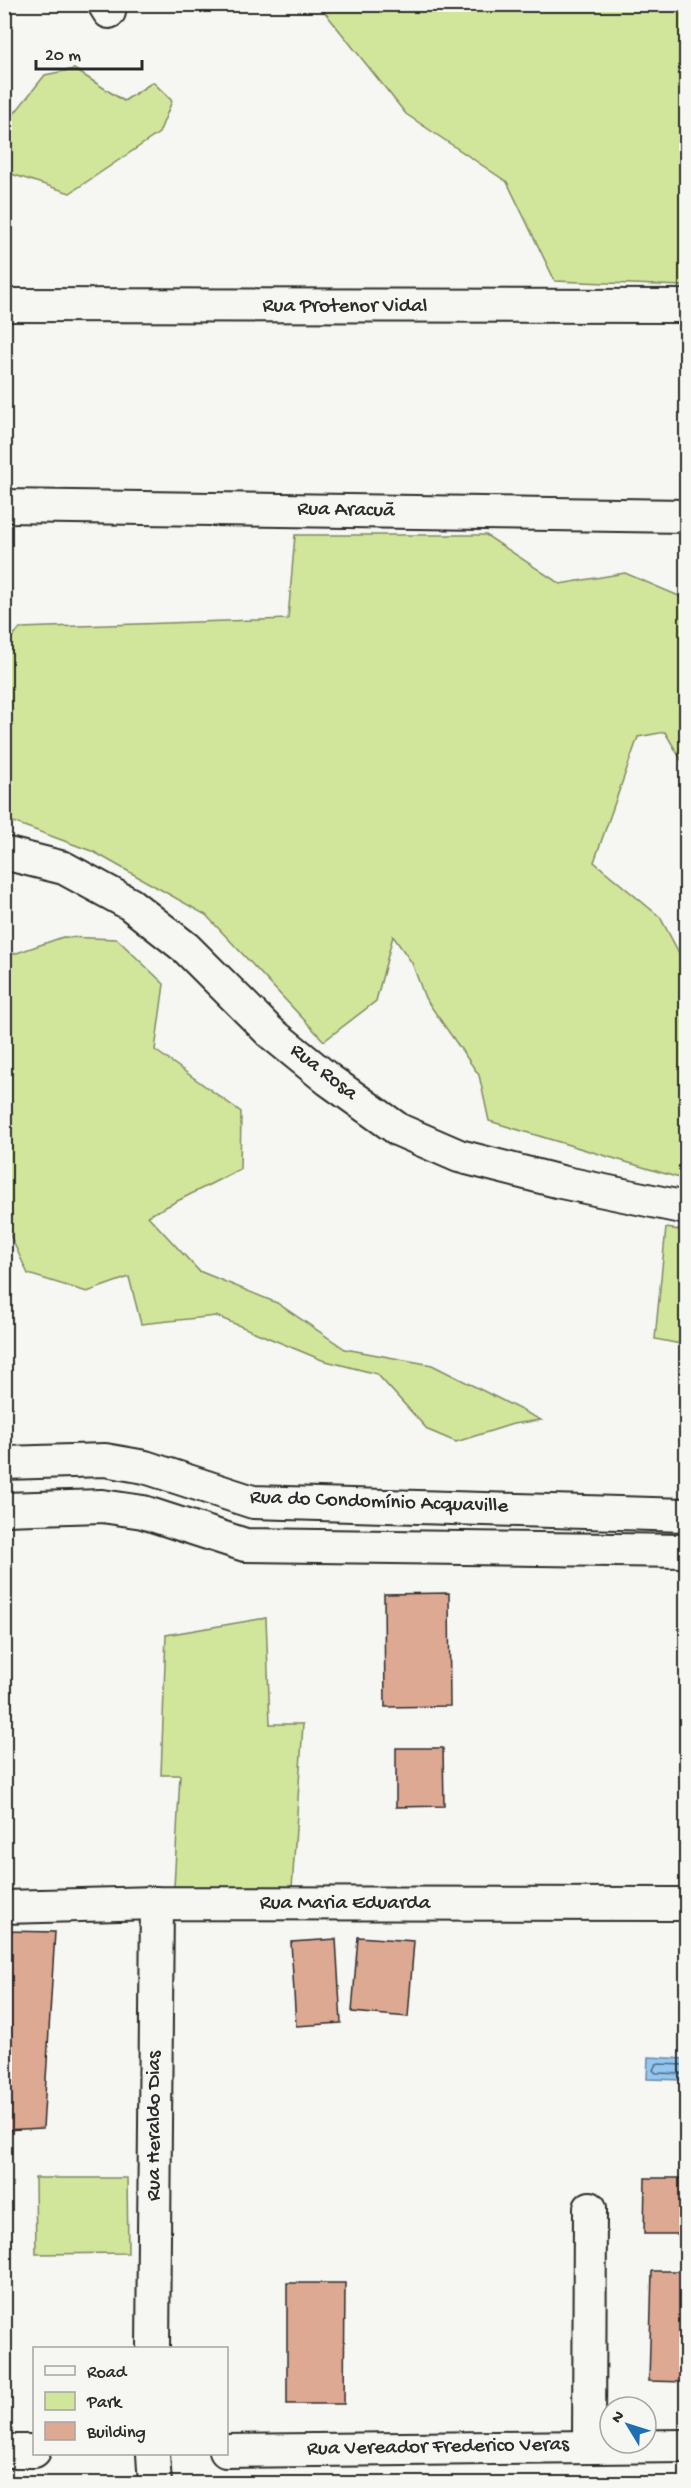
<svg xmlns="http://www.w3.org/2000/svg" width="691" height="2488" font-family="'Gochi Hand',sans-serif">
	<rect width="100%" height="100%" fill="#f6f6f2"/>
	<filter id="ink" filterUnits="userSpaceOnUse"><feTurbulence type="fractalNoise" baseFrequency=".0167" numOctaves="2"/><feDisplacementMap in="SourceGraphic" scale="12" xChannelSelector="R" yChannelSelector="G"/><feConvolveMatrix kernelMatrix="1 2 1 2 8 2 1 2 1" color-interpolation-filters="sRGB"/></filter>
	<g filter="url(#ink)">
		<!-- green -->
		<path fill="#d2e69b" stroke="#7e8863" stroke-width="1.5" d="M319,5H686V280L684,286L555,281L507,182L406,114Z
			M74,69L124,101L153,82L172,101L159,133L70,193L5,172L4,118L14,114L45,75Z
			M295,535H486L560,584L625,573L686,599V768L665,732L638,737L594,862L660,917L686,966V1180L489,1121L479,1075L425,998L412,963L393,936L376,1001L324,1041L206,915L94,852L5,819V645L20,628L288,619Z
			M63,937L117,939L164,984L155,1050L241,1112L240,1169L148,1216L199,1271L277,1303L345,1349L432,1365L541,1420L513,1424L456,1442L428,1430L377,1374L322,1360L216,1316L141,1324L129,1277L87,1292L28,1274L5,1224V957Z
			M666,1228L686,1231V1345L655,1339Z
			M266,1618L270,1724H303L292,1888H174L180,1775H161L166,1635Z
			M35,2178H127L128,2253L36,2254Z"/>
		<!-- water -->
		<path fill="#93c7f1" stroke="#6989a2" stroke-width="1.5" d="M648,2057L686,2059V2080L647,2079Z"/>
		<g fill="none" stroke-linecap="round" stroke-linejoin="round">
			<!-- shore -->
			<path stroke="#55697a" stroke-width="1.5" d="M686,2065L656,2064L653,2070L656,2073L686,2074"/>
		</g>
		<!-- building -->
		<path fill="#dea993" stroke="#2b2b2b" stroke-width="1.5" d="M449,1593L450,1706L385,1707L384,1594Z
			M396,1748H443L444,1806L396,1807Z
			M4,1931L55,1932L43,2128L4,2130Z
			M358,1937L414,1941L408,2017L352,2012Z
			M336,1939L341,2023L296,2026L291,1942Z
			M645,2178H686V2234H644Z
			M652,2271H686V2382L649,2381Z
			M287,2283H345L344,2404H287Z"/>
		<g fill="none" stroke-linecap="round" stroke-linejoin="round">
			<!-- minor casing -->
			<g stroke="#2b2b2b" stroke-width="36">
				<path id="minor" d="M104,4L109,12
					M4,305L686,306
					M4,506L686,516
					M4,853L64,868L130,904L186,948L270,1032L329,1080L399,1130L459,1156L561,1182L686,1208
					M4,1463L105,1460L145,1467L253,1502L686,1515
					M4,1509L102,1506L143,1512L245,1545L686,1551
					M4,1907L157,1903L686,1904
					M153,2348L157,1903
					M589,2446L590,2208
					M4,2451H34
					M226,2451L686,2446
					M153,2454L155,2484"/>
			</g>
			<!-- minor -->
			<use href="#minor" stroke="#f6f6f2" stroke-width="32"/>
		</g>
	</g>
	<g text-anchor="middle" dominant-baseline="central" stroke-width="6" stroke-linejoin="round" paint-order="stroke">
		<!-- street labels -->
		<g font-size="21" fill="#2b2b2b" stroke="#f6f6f2">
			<text x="345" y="307">Rua Protenor Vidal</text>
			<text transform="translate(346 511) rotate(1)">Rua Aracuã</text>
			<text transform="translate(323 1073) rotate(38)">Rua Rosa</text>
			<text transform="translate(379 1503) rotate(2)">Rua do Condomínio Acquaville</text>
			<text x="345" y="1904">Rua Maria Eduarda</text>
			<text transform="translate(155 2126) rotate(-90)">Rua Heraldo Dias</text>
			<text transform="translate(438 2448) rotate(-1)">Rua Vereador Frederico Veras</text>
		</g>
	</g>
	<!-- margin -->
	<rect width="691" height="2488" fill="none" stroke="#f6f6f2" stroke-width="24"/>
	<rect x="12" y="12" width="667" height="2464" fill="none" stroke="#2b2b2b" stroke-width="2" filter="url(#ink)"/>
	<!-- legend -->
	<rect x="33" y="2347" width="195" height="108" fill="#f6f6f2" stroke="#a5a5a2" stroke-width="1.5"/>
	<rect x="45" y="2366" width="30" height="9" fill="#f6f6f2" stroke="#a5a5a2" stroke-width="1.5"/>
	<text x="87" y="2377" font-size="18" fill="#2b2b2b">Road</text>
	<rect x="45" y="2392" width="30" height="18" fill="#d2e69b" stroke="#a5a5a2" stroke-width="1.5"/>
	<text x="87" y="2407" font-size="18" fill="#2b2b2b">Park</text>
	<rect x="45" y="2422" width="30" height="18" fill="#dea993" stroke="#a5a5a2" stroke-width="1.5"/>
	<text x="87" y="2437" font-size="18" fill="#2b2b2b">Building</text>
	<!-- north arrow -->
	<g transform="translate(628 2425) rotate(308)"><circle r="28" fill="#f6f6f2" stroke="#a5a5a2" stroke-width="1.5"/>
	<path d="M0-4.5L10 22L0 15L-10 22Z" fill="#1f6fb2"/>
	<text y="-9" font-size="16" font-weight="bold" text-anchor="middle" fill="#2b2b2b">N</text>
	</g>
	<!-- scale -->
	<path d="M36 60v9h106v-9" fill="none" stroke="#2b2b2b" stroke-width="3"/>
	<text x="45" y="60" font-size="18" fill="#2b2b2b" stroke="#f6f6f2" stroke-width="4.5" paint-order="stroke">20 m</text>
</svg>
